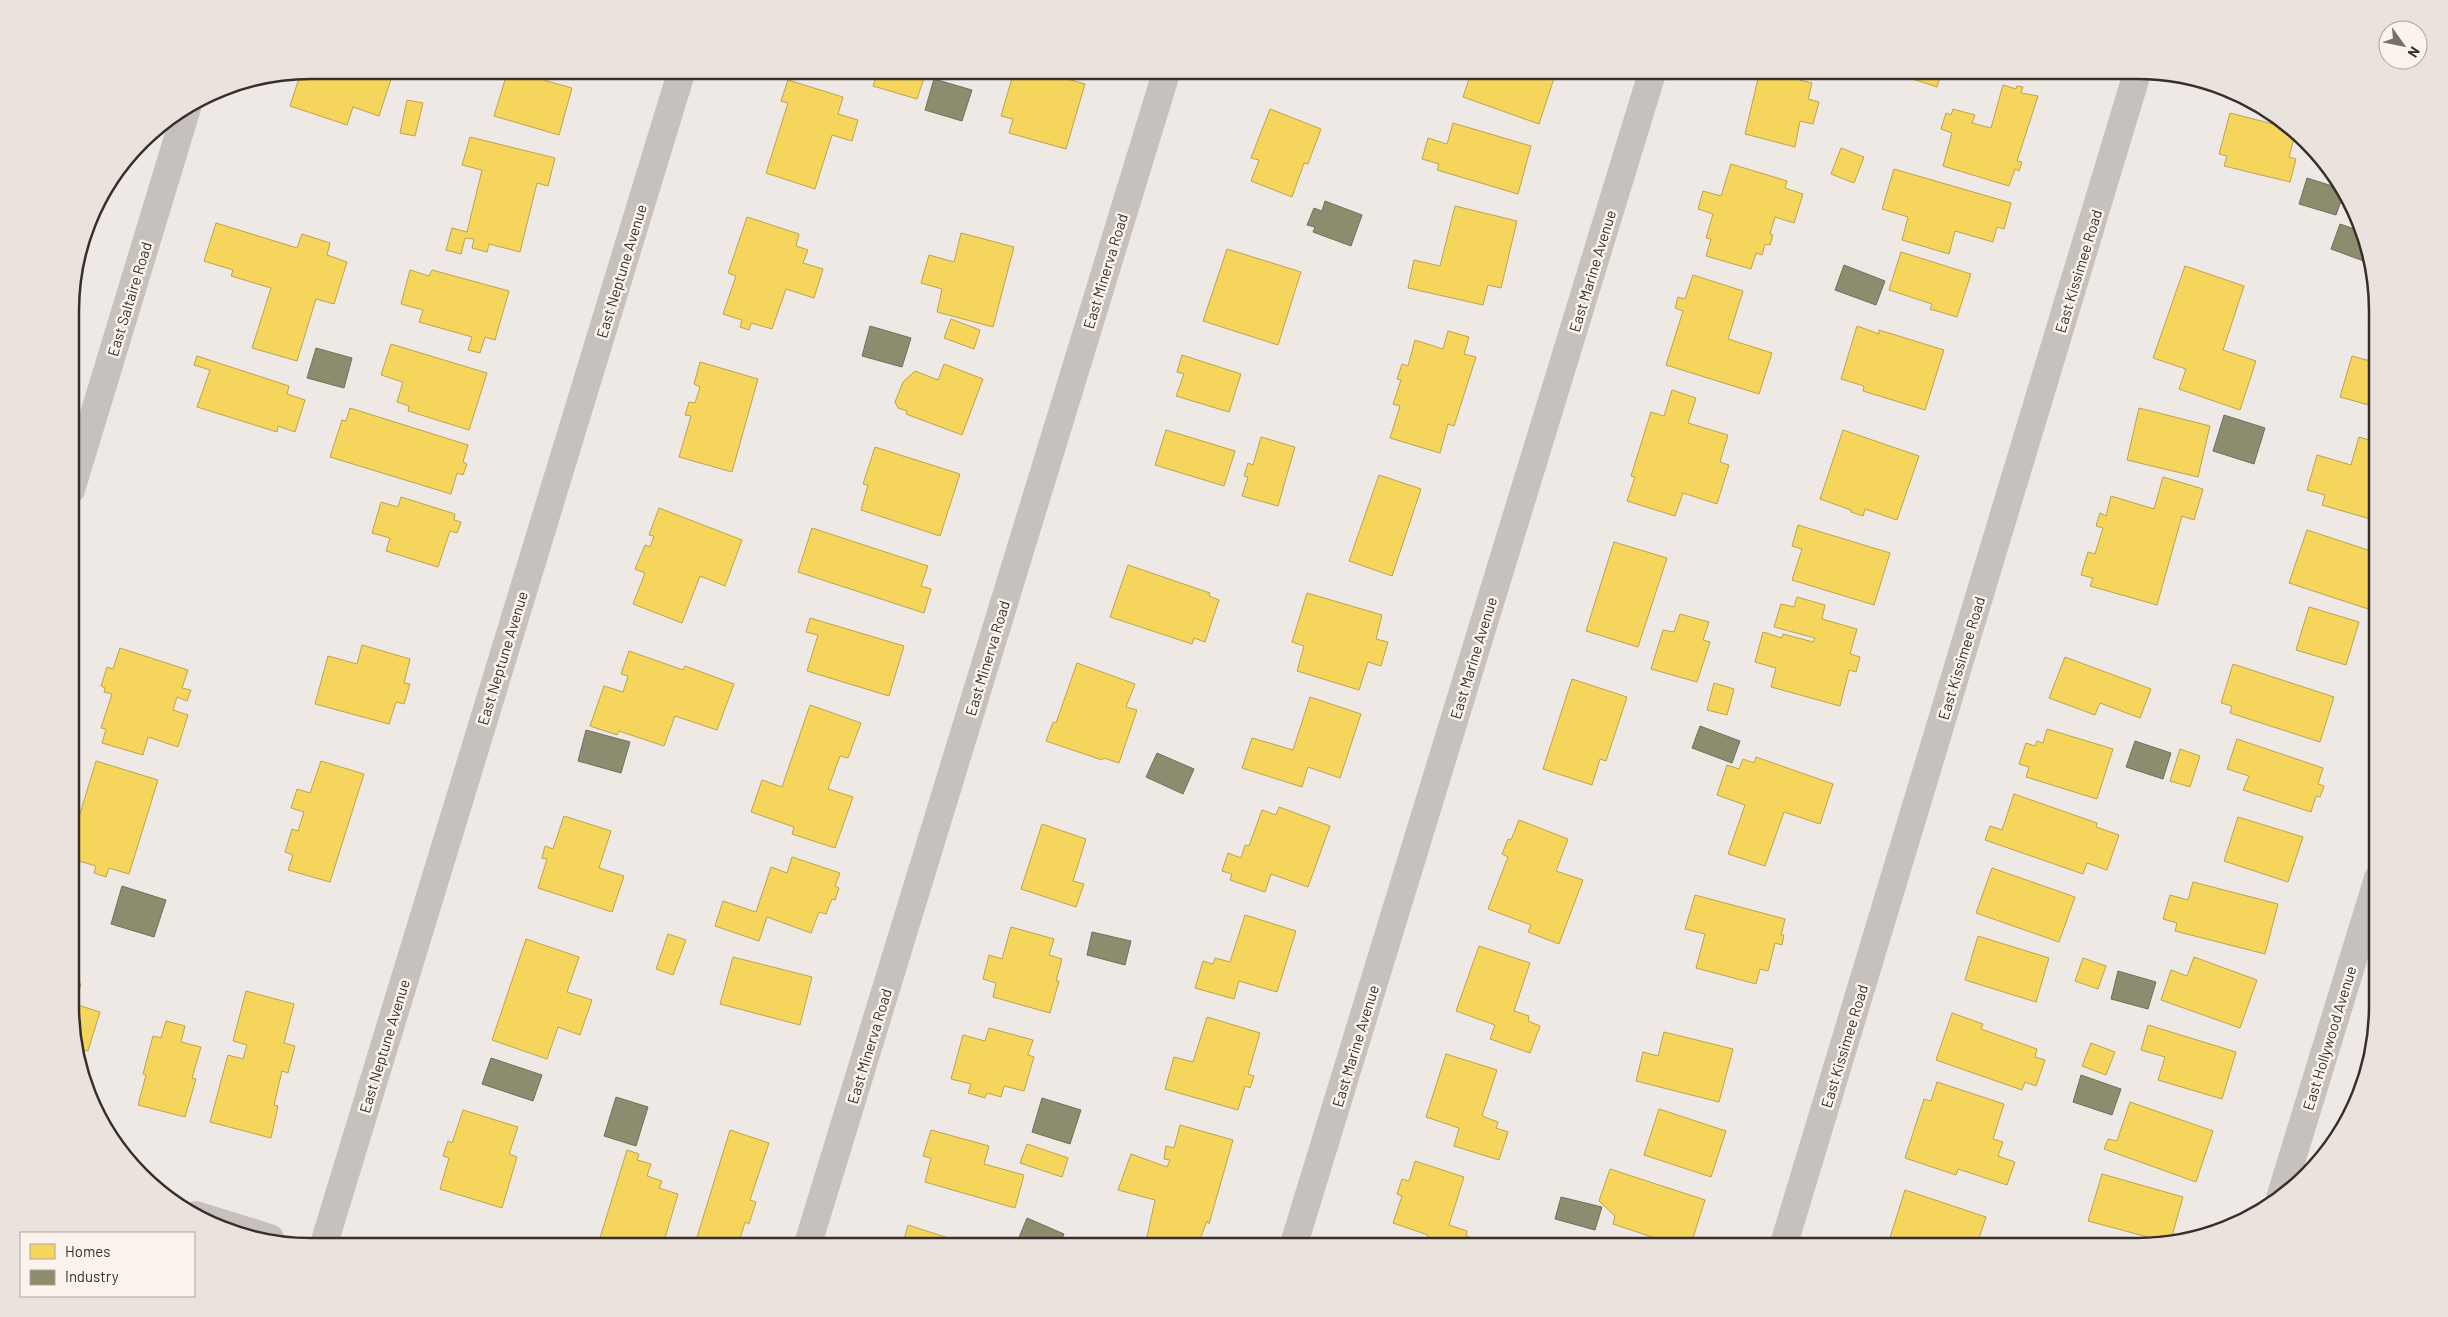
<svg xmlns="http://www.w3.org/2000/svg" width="2448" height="1317" font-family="Barlow,sans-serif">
	<rect width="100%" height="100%" fill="#eee9e4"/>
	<!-- homes -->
	<path fill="#f6d55c" stroke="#bda34d" d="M311,70H394L379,116L353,107L347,125L290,106L301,72Z
		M508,70L572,88L559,135L494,116Z
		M874,70H919L926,72L917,99L873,86L878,71Z
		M1020,70H1036L1085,84L1066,149L1009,133L1013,119L1001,116L1012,78L1017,79Z
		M1285,70H1315L1312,79Z
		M1472,70H1532L1545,75L1546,72L1555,75L1539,124L1463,97Z
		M1760,70L1812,83L1808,99L1819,102L1813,124L1800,121L1795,147L1745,134Z
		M1895,70H1942L1937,87L1894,73Z
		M788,80L843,97L838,114L858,120L852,141L832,135L815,189L766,173L788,103L781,101Z
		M2003,85L2016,89L2017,86L2023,87L2021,93L2038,96L2017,161L2022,162L2019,171L2015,169L2009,186L1943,166L1952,133L1941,129L1946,113L1951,115L1953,109L1975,115L1972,123L1991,128Z
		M407,100L423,103L415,136L400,133Z
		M1270,109L1321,129L1308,164L1304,163L1292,197L1251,181L1259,160L1251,158Z
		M2230,113L2296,130L2289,157L2296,159L2290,182L2224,166L2227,156L2219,154Z
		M1453,123L1531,146L1518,194L1437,170L1439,164L1422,159L1428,138L1447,144Z
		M470,137L555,158L548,186L537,183L520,252L489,244L487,252L472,248L474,239L465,238L461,254L446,250L452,228L467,232L482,170L462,165Z
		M1841,148L1864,157L1854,183L1831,174Z
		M1731,164L1787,181L1785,188L1803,194L1794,223L1775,217L1770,234L1773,235L1770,245L1765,244L1762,255L1756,253L1751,269L1706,256L1711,239L1706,238L1713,214L1698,209L1703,191L1721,196Z
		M1894,169L2011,203L2004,229L1997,227L1993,242L1955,231L1949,254L1902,240L1908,217L1882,209Z
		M1455,206L1517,221L1501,288L1488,285L1483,305L1408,288L1414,260L1440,266Z
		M747,217L799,234L796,246L808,250L803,263L823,269L814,298L786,289L772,329L751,323L749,330L740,327L742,320L723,314L736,276L728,273Z
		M216,223L297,248L302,234L330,243L327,255L347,262L334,304L316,299L297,361L252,348L271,288L231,276L233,270L204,261Z
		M961,233L1014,247L993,327L937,312L942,289L921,283L929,255L954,262Z
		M1227,249L1301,272L1278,345L1203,321Z
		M1901,252L1971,274L1957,317L1930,309L1932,304L1889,290Z
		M2185,266L2244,286L2223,350L2256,361L2240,410L2179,389L2186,369L2153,358Z
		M410,270L429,276L432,270L509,291L495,340L485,337L480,353L468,350L472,337L419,322L423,310L401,304Z
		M1693,275L1743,291L1728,339L1772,353L1759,394L1666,365L1683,311L1675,308L1678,297L1685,299Z
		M2376,296V324L2368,321Z
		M951,319L980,330L974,349L944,338Z
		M1857,326L1879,334V330L1944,350L1925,410L1863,391L1864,386L1841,379Z
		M1448,331L1469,337L1464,354L1476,357L1454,426L1448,424L1440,453L1390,438L1400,406L1393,404L1401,380L1397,379L1402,364L1408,366L1415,340L1443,349Z
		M391,344L487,373L469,430L408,411L409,406L397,402L403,382L381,375Z
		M1182,355L1241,374L1229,412L1176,396L1184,374L1177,372Z
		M197,356L289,386L287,394L305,400L295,432L278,426L277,432L197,407L210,370L194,365Z
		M2352,356L2374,362L2376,359V407L2340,397Z
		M700,362L758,379L732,472L679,457L691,416L685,415L689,402L695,403L700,387L694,384Z
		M944,364L983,379L962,435L906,414L907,411L898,408L895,402L903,382L915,371L938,380Z
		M1672,390L1696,398L1688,423L1728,435L1720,462L1729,465L1717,504L1683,493L1675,516L1627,501L1635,477L1631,476L1651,412L1664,416Z
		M350,408L468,445L463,462L467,464L463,475L457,473L451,494L330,457L342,420L346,421Z
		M2139,408L2210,426L2198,477L2127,460Z
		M1166,430L1235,451L1224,486L1155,465Z
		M1843,430L1919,456L1897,520L1865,509L1863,516L1851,512V510L1820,499Z
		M1261,437L1295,447L1278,506L1242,496L1248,477L1244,476L1248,463L1253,465Z
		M2359,437L2376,442L2377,521L2322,505L2325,495L2307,490L2317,455L2351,465Z
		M875,447L960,474L940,536L861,510L868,485L863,484Z
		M1379,475L1421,489L1392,576L1349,561Z
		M2163,477L2203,489L2194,520L2182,516L2157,605L2090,586L2093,578L2081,575L2088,552L2095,554L2103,528L2096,526L2100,513L2106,516L2111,496L2154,509Z
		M401,497L455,514L454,520L461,522L457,533L450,531L438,567L386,551L390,538L372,533L381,502L398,507Z
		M659,508L742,540L725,586L700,576L682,623L633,604L645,573L635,569L645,545L650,547L654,536L649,535Z
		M1798,525L1890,553L1874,605L1792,580L1802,549L1792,546Z
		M812,528L928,566L921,586L931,589L924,613L798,572Z
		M2307,530L2377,553V592L2371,610L2289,583Z
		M1614,542L1667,558L1638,647L1586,631Z
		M1128,565L1210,593L1209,596L1219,600L1205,642L1194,638L1192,644L1110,617Z
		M1307,593L1382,615L1376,639L1388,642L1381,666L1368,662L1359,690L1297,671L1304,646L1292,642Z
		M1797,597L1825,605L1822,619L1857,629L1850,654L1860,657L1856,672L1849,670L1840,706L1771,687L1776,668L1755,662L1763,632L1782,638L1783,634L1813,642L1815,638L1774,627L1781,604L1794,607Z
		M2309,607L2359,622L2346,665L2296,650Z
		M1680,614L1709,622L1703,640L1710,642L1697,682L1651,669L1663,630L1674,632Z
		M810,618L904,646L889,696L807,671L818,635L806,632Z
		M362,645L410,659L404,683L410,684L404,704L396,702L389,724L315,704L328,656L357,664Z
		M120,648L188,670L182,688L191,690L187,701L177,697L173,710L188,715L178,747L148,737L143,755L102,743L106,729L101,728L112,694L104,692L105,688L101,686L107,667L113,669Z
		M629,651L683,670L685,666L734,684L717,730L675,716L664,746L619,731L617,735L590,726L604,686L623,692L628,676L621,674Z
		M2065,657L2151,689L2140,718L2100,703L2095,715L2049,698Z
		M1077,663L1135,684L1126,707L1137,710L1119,763L1104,758L1102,760L1046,741L1053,722L1056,723Z
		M2233,664L2334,697L2320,742L2230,713L2232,706L2221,703Z
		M1572,679L1627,697L1606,761L1600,759L1592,785L1543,769Z
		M1714,683L1734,689L1727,715L1707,710Z
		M1310,697L1361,714L1340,778L1308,767L1302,787L1242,768L1252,738L1293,750Z
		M810,705L861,723L848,758L840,756L828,789L853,797L835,848L792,834L794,827L751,812L762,780L782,787Z
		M2047,729L2113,749L2097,799L2026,777L2029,767L2019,764L2026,743L2035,746L2037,741L2043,743Z
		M2237,739L2323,768L2318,784L2324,786L2320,797L2316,796L2311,812L2243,790L2249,776L2227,769Z
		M2180,749L2200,756L2190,787L2170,781Z
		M1756,757L1833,784L1820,824L1784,812L1765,866L1728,854L1745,805L1717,795L1727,765L1739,769L1743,759L1754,763Z
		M96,761L158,780L129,874L109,868L106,877L94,873L96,866L72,859V840Z
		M321,761L364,774L330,882L288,870L293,855L285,852L292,829L298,831L304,812L291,808L297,789L310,793Z
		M2014,794L2097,823L2096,827L2119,835L2107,870L2087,863L2083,874L1985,840L1990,826L2002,830Z
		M1279,807L1330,826L1308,887L1271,874L1265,892L1230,880L1232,874L1222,871L1228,853L1241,858L1245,845L1249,846L1262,810L1276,815Z
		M564,816L611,831L599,868L624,876L612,912L538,888L547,859L542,858L545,846L553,849Z
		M2238,817L2303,837L2288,882L2224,861Z
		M1519,820L1568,839L1556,871L1583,880L1559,944L1528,932L1531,925L1488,909L1508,857L1502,854L1508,839L1511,840Z
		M1042,824L1086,839L1073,881L1084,884L1076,907L1021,889Z
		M792,857L840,873L835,886L839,888L835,900L832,899L826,914L819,912L811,933L767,917L759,941L715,926L723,901L756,912L771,867L787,873Z
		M1992,868L2075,897L2059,942L1976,913Z
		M2193,882L2278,904L2265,954L2175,931L2177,923L2163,919L2170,895L2188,900Z
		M1695,895L1785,919L1781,935H1784L1782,945L1775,943L1768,971L1760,969L1756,984L1696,968L1705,934L1685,929Z
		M1245,915L1296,931L1277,992L1239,981L1234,999L1195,988L1203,961L1213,964L1215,958L1230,962Z
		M1011,927L1054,939L1049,955L1062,959L1056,981H1059L1050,1013L993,997L996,983L983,979L989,955L1002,959Z
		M668,934L686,940L673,975L656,969Z
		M1978,936L2049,958L2036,1002L1965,980Z
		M526,939L579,957L567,992L592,1000L580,1035L558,1027L547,1059L492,1040Z
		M1479,946L1530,963L1514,1011L1529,1016L1528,1021L1540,1026L1530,1053L1490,1039L1495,1025L1456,1011Z
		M733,957L812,977L800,1025L720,1004Z
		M2194,957L2257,980L2240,1028L2161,1000L2171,970L2187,976Z
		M2083,958L2106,966L2098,989L2075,981Z
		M72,981L81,984L75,1004L100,1012L88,1051L74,1047L72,1038Z
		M246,991L294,1004L284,1043L295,1046L288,1073L282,1071L274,1105L278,1106L271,1138L210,1122L228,1055L243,1059L247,1045L233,1041Z
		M1952,1013L1983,1024L1981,1029L2037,1049L2035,1057L2045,1060L2036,1086L2025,1082L2022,1090L1936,1060Z
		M1207,1017L1260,1033L1248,1074L1254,1076L1250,1088L1245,1086L1238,1110L1165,1089L1174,1057L1193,1062Z
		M166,1021L185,1026L181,1042L201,1047L192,1078L196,1079L185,1117L138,1105L146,1075L143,1074L153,1036L161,1038Z
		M2148,1025L2236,1052L2222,1099L2158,1080L2165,1057L2141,1050Z
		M989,1028L1033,1040L1028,1055L1034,1057L1024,1091L1004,1086L1001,1097L987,1093L985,1098L968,1093L971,1084L951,1079L963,1035L985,1041Z
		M1664,1032L1733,1049L1719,1102L1636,1081L1643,1052L1658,1056Z
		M2091,1043L2115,1052L2106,1075L2082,1066Z
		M1446,1054L1497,1070L1482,1116L1498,1122L1496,1128L1508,1132L1499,1160L1454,1146L1459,1128L1426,1117Z
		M82,1076L90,1079L86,1089Z
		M1937,1082L2004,1104L1993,1139L2003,1142L1998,1156L2015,1162L2007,1185L1958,1169L1956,1175L1905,1158L1924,1099L1931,1101Z
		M2130,1102L2213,1131L2196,1182L2104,1149L2108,1139L2117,1141Z
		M1659,1109L1726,1131L1711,1177L1644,1155Z
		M463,1110L518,1127L509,1154L517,1157L502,1208L440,1189L449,1158L443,1156L448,1141L452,1143Z
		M1180,1125L1233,1140L1209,1224L1207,1221L1197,1247H1185L1147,1237L1155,1200L1118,1190L1131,1154L1167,1167L1170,1160L1164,1159L1166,1146L1174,1148Z
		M730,1130L769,1143L750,1200L756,1202L749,1224L745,1222L740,1239L747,1241L746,1247H694Z
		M931,1130L989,1146L984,1164L1024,1175L1015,1208L925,1182L931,1158L923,1156Z
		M1027,1144L1068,1158L1062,1177L1020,1163Z
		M627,1150L639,1154L637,1160L651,1164L647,1176L662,1181L659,1188L678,1194L665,1238L669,1239L667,1247H625L600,1238Z
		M1415,1161L1464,1177L1449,1225L1467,1231L1466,1236L1476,1239L1473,1247H1425L1428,1235L1393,1223L1402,1196L1397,1194L1402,1179L1409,1181Z
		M1610,1169L1705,1200L1690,1247H1682L1613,1224L1615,1216L1599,1201Z
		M2102,1174L2183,1197L2170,1243L2088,1221Z
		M1905,1190L1986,1217L1976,1247H1906L1889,1241Z
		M908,1225L961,1242L960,1247H902Z
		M1579,1241L1598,1247H1577Z"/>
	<!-- industry -->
	<path fill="#8c8c6e" stroke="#73705a" d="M478,70H494L492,75Z
		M934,79L972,90L962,121L925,110Z
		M2307,178L2342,189L2344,193L2336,215L2299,204Z
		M1325,201L1362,215L1351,246L1313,232L1315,227L1307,225L1314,208L1322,211Z
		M2340,224L2357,230L2369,263L2331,249Z
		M1844,265L1885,281L1876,305L1835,290Z
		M870,326L911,338L902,367L862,356Z
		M316,348L352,358L344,388L307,378Z
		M2224,415L2265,428L2254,464L2213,451Z
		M1700,726L1740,741L1732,763L1692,748Z
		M586,730L630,742L621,773L578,761Z
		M2135,741L2171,753L2163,779L2126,767Z
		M1157,753L1194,769L1183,794L1146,777Z
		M122,886L166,900L154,937L111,924Z
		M1092,932L1131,941L1125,965L1087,955Z
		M2118,971L2156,982L2148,1009L2111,999Z
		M491,1058L542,1075L533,1101L482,1084Z
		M2081,1075L2121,1089L2112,1115L2073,1102Z
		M616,1097L648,1107L636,1146L604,1136Z
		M1042,1098L1081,1110L1070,1144L1032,1132Z
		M1561,1197L1602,1207L1595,1230L1555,1219Z
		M1027,1218L1064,1234L1059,1247H1015Z"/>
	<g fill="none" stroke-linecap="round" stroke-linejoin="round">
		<!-- street -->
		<path stroke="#c7c1bd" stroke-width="28" d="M71,490L187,108
			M2280,1198L2378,878
			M196,1215L270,1238
			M323,1247L682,70
			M807,1247L1167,70
			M1293,1247L1653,70
			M1783,1247L2138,70"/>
	</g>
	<g text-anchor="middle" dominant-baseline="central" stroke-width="5" stroke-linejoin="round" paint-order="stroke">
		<!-- street labels -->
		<g font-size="15" fill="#382e2b" stroke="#f9f3ec">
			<text transform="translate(621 271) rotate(-73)">East Neptune Avenue</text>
			<text transform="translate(1105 271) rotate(-73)">East Minerva Road</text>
			<text transform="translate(1592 271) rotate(-73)">East Marine Avenue</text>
			<text transform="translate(2078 271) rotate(-73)">East Kissimee Road</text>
			<text transform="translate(129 299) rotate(-73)">East Saltaire Road</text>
			<text transform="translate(502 658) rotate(-73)">East Neptune Avenue</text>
			<text transform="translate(987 658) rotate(-73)">East Minerva Road</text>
			<text transform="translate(1473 658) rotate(-73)">East Marine Avenue</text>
			<text transform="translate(1961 658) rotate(-73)">East Kissimee Road</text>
			<text transform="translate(2329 1038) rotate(-73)">East Hollywood Avenue</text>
			<text transform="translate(384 1046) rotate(-73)">East Neptune Avenue</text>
			<text transform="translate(869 1046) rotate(-73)">East Minerva Road</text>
			<text transform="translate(1355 1046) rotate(-73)">East Marine Avenue</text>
			<text transform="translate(1844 1046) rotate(-73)">East Kissimee Road</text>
		</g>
	</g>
	<!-- crop -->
	<path d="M0 0H2448V1317H0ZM311 79H2137A232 232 0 0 1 2369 311V1006A232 232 0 0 1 2137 1238H311A232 232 0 0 1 79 1006V311A232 232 0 0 1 311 79Z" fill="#eae3dd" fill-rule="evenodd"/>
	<path fill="none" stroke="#382e2b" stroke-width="2.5" d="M311 79H2137A232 232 0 0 1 2369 311V1006A232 232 0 0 1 2137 1238H311A232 232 0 0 1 79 1006V311A232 232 0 0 1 311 79Z"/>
	<!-- legend -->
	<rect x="20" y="1232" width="175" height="65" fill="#f9f3ec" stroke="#aca49f"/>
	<rect x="30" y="1244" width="25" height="15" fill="#f6d55c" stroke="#aca49f"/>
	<text x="65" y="1257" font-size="15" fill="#382e2b">Homes</text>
	<rect x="30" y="1270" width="25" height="15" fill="#8c8c6e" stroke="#aca49f"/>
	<text x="65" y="1282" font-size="15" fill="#382e2b">Industry</text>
	<!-- north arrow -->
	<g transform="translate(2403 45) rotate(123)"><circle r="24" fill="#f9f3ec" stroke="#aca49f"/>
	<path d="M0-4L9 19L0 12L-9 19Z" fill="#786f6c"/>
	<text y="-8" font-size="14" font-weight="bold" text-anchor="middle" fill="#382e2b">N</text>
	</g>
</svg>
